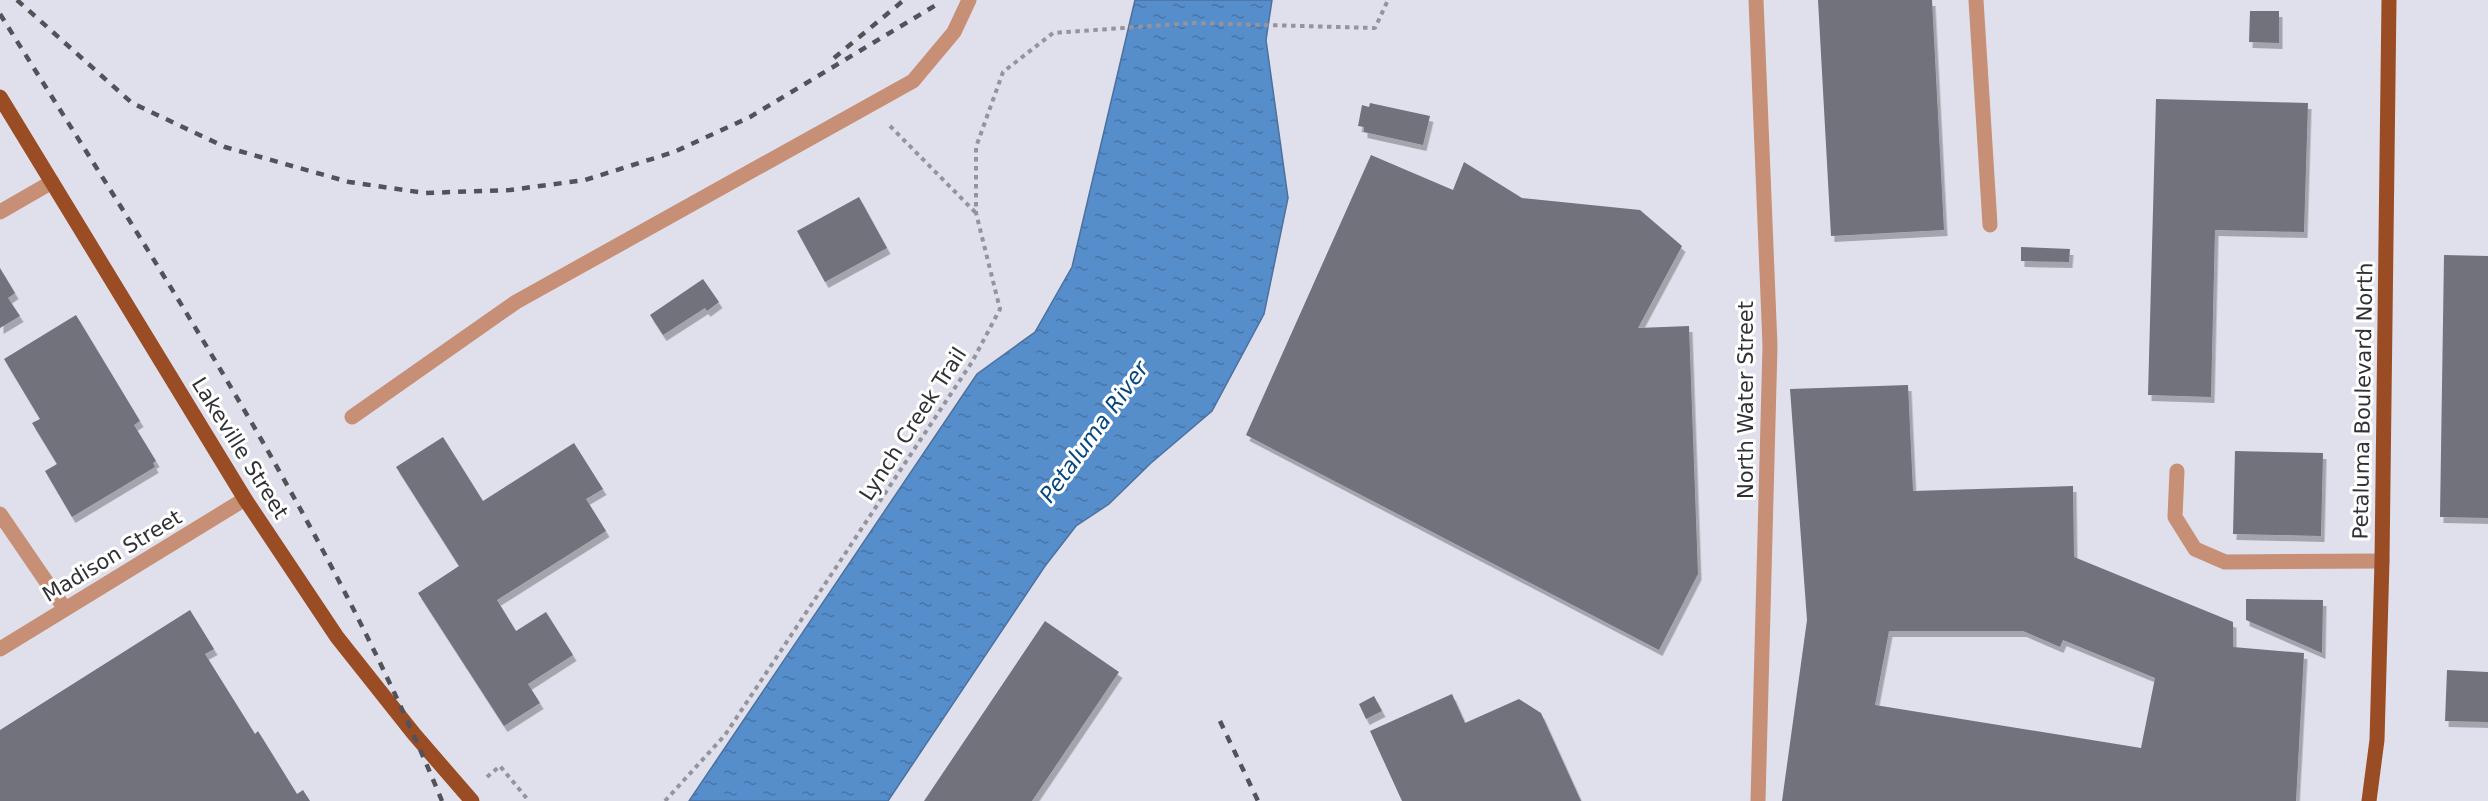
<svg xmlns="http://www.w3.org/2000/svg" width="2488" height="801" font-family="'DejaVu Sans',sans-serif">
	<defs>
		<pattern id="water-ripples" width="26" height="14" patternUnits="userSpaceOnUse" patternTransform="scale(1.5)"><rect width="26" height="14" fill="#568dcb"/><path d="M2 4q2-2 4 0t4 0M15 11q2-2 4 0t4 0" fill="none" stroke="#4874a6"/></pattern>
		<filter id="shadow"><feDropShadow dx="3.5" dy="6" stdDeviation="0" flood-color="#0004"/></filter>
	</defs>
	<rect width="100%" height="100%" fill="#e0e0ec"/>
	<!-- water -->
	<path fill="url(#water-ripples)" stroke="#4b719e" stroke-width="1.5" d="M1135,0H1272L1266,40L1288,198L1264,314L1212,411L1151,463L1109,504L1076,526L1045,566L888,801H689L977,374L1035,332L1072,267Z"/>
	<!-- building -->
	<path fill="#72727d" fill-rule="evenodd" filter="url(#shadow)" d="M1818,0H1932L1944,230L1831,236Z
		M2250,11H2279V43L2249,42Z
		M2156,99L2308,103L2304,232L2215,230L2211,397L2148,395Z
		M1370,103L1430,116L1423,145L1364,132V127L1358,126L1362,105L1369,107Z
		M1371,155L1453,190L1464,162L1522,198L1640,210L1682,246L1638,328L1689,326L1698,574L1659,650L1246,435Z
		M859,197L887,248L825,282L797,231Z
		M2021,247L2070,249L2069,262L2021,261Z
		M2444,255L2488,256V518L2440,517Z
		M0,268L15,293L8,298L20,316L0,328Z
		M703,279L719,302L707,311L705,308L663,335L650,315Z
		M76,315L140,421L134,425L156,461L153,463L155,467L72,517L45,471L57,464L32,423L40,419L4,359Z
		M1908,385L1913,491L2073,486L2074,557L2233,622V647L2304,653L2296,801H1782L1807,620L1790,389ZM1889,631H2023L2060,647L2063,640L2155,678L2141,748L1875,705Z
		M443,437L483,501L574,443L603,489L586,499L606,531L497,600L516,631L546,612L573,655L528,684L540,703L504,726L418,593L459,566L396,467Z
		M2235,451L2323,453L2321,536L2233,534Z
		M2246,599L2323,600L2322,653L2246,620Z
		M190,610L214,649L205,654L255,734L258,731L297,794L303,790L310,801H0V730Z
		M1045,621L1119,672L1032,801H924Z
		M2447,670L2488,672V722L2445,721Z
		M1452,694L1465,723L1519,699L1541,713L1581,801H1402L1370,731Z
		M1374,696L1382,711L1366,719L1359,704Z"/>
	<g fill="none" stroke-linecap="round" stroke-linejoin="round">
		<!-- path -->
		<path stroke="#93949c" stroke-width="4" stroke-dasharray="4.5 4.5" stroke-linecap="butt" d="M890,126L975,212
			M487,777L500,766L529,801
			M665,801L725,735L972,362L1000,309L976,213V147L1003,72L1053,33L1193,23L1375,28L1388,0"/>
		<!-- minor -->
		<path stroke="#c78f75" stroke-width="15" d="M1756,0L1770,346L1758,801
			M1976,0L1990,225
			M0,212L52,182
			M352,417L516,302L913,81L954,32L969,0
			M2177,471L2175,517L2195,549L2225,562L2382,561
			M0,514L65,609
			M0,649L245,499"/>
		<!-- major -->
		<path stroke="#9a4d24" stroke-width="15" d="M0,97L245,499L337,637L414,734L472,801
			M2369,801L2377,740L2382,561L2389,0"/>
		<!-- rail -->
		<path stroke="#525258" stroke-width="4.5" stroke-dasharray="8 8" stroke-linecap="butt" d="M17,0L132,103L225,147L349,182L425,193L510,190L585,180L674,152L750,117L936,5
			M0,14C159,269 327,522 442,801
			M834,58L904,0
			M1220,721L1258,801"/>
	</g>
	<g text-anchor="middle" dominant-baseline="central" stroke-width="6" stroke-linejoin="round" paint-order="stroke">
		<!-- street labels -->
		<g font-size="21" fill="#303135" stroke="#fff">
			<text transform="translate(1746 400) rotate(-90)">North Water Street</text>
			<text transform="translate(2363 401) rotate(-89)">Petaluma Boulevard North</text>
			<text transform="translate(913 424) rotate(-57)">Lynch Creek Trail</text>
			<text transform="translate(240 448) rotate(58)">Lakeville Street</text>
			<text transform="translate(112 556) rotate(-31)">Madison Street</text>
		</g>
		<!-- water labels -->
		<g font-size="22" font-style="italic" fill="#084680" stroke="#fff">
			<text transform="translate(1094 432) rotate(-54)">Petaluma River</text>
		</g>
	</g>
</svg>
